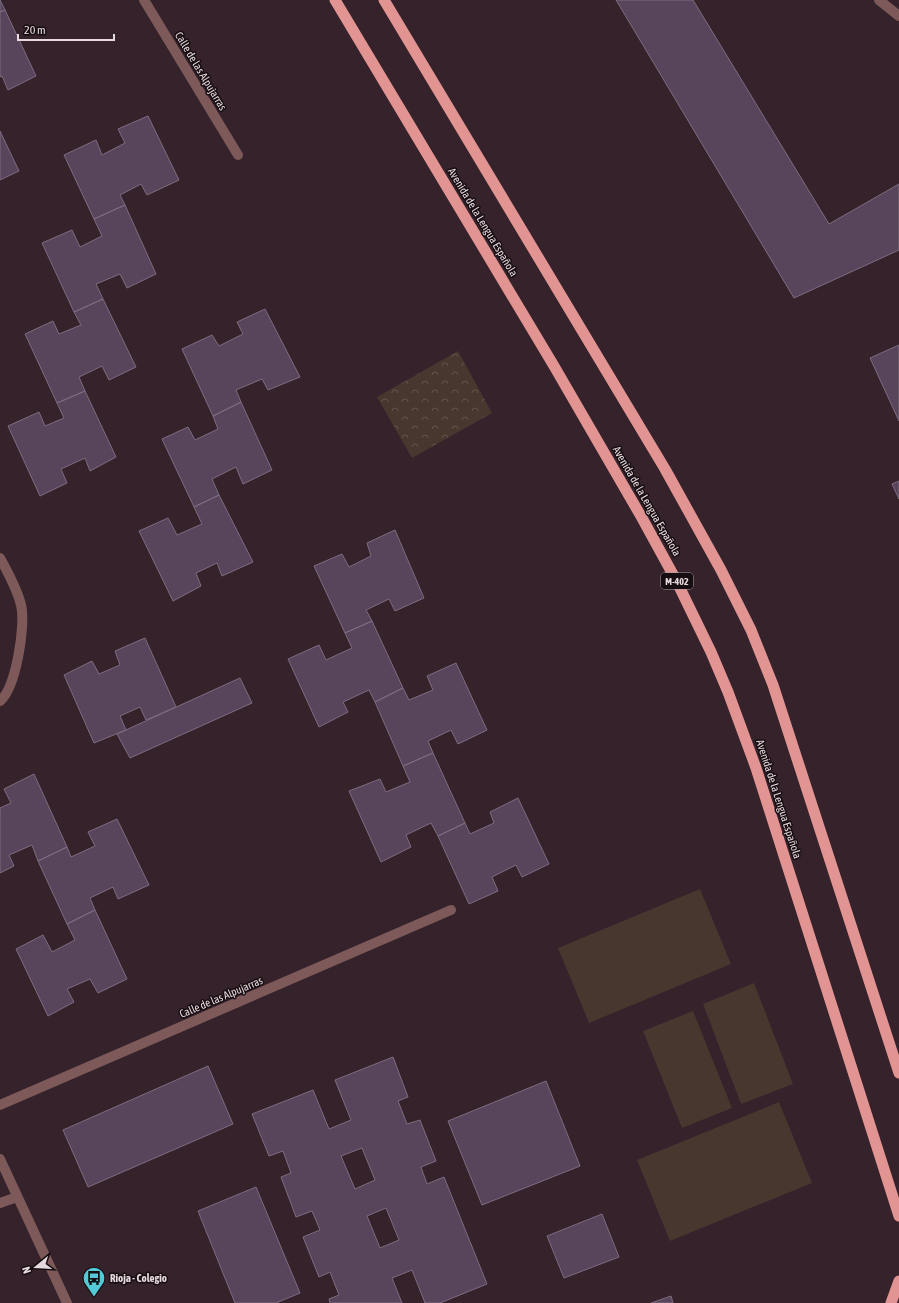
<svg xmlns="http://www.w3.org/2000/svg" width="899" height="1303" font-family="'Asap Condensed',sans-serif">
	<defs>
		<pattern id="forest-crowns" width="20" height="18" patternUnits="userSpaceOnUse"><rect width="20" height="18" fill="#47372f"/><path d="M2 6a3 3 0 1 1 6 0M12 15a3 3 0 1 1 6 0" fill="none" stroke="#62534d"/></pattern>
	</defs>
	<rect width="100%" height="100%" fill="#35222b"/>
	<!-- forest -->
	<path fill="url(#forest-crowns)" d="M458,351L492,413L412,458L377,397Z"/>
	<!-- pitch -->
	<path fill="#47372f" d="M700,889L731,964L589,1023L558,948Z
		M754,983L793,1084L741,1104L703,1004Z
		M693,1011L732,1108L682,1128L643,1031Z
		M779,1102L812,1183L670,1241L637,1160Z"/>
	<!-- building -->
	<path fill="#58455b" stroke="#7d6d80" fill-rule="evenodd" d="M0,0L5,10L0,12Z
		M616,0H693L829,224L899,184V250L794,298Z
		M5,10L36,76L8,90L2,76L0,77V12Z
		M148,116L179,180L147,195L141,184L120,195L125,205L94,219L64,155L96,140L102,155L125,143L118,129Z
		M0,131L19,171L0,180Z
		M125,205L156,274L127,288L120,274L96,284L103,299L74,312L42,243L72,230L80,247L102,236L94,219Z
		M103,299L136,367L109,380L102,366L79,377L85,391L57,403L25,334L53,321L59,334L81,325L74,312Z
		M265,309L300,377L268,390L262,379L236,390L241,402L213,416L182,349L212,335L219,346L243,334L237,322Z
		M899,345V421L870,358Z
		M85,391L116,457L90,471L85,458L61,469L67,483L40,496L8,426L39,412L45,426L64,418L57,403Z
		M241,402L272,470L243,484L236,467L212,479L219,495L194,507L162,439L188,427L195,440L218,429L213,416Z
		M899,481V499L892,484Z
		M219,495L253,562L222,576L217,563L196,573L201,586L173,601L139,531L168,518L177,535L202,524L194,507Z
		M395,530L424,598L395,611L389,599L366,610L372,621L345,633L314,566L342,554L349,567L371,556L367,543Z
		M372,621L403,688L375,702L369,690L343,702L348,712L319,727L288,659L319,645L326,660L352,648L345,633Z
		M145,638L176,707L146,720L140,707L120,716L126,730L94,743L64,675L92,661L99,674L120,665L115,651Z
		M456,663L487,730L458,744L451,730L428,741L433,753L403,766L375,702L403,688L409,700L433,690L427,676Z
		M240,678L252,703L130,758L117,734Z
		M433,753L465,823L438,836L431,823L406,835L411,847L381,862L349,791L380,779L386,792L410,782L403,766Z
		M34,774L67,847L38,861L32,845L9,855L14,866L0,873V808L11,803L4,789Z
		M518,798L549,864L522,877L516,865L492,877L498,891L469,904L438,836L465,823L470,834L494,823L490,812Z
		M117,819L149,885L118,899L113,887L90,898L95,910L67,924L38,861L67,847L71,857L95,846L88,832Z
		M95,910L127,979L98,993L90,979L67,989L74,1002L48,1016L16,949L43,935L52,952L75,940L67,924Z
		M393,1057L408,1097L398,1101L407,1124L420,1120L436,1161L421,1167L427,1184L444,1177L487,1284L440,1303H425L412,1270L392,1278L402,1303H330L329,1299L339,1295L330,1272L319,1277L303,1237L320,1230L312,1211L296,1217L281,1177L291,1173L283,1151L269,1156L252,1114L313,1090L329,1129L351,1120L335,1080ZM362,1148L375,1180L355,1189L341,1156ZM386,1208L399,1240L380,1248L367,1216Z
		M208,1066L233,1124L88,1187L63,1130Z
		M546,1081L580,1166L482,1205L448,1121Z
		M256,1187L300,1293L276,1303H235L198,1211Z
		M602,1214L619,1257L564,1278L547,1236Z
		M671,1296L673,1303H651Z"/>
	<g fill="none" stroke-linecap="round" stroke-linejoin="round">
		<!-- service -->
		<path stroke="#7d5a59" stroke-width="10" d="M144,0L238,155
			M0,1105L451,910
			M0,1203L17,1197"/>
		<!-- minor -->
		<path stroke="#7d5a59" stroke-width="10" d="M879,0L899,16
			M0,558C8,573 17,588 21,605C26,625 16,688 0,701
			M0,1159L67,1303"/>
		<!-- trunk -->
		<path stroke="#e29492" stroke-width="11" d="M335,0L554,366L642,518L676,580L711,652L728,692L756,768L899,1216
			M384,0L665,469L721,570L751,630L773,685L899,1073
			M891,1303L899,1281"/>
	</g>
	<!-- icons -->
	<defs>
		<g id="bus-pin" transform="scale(1.15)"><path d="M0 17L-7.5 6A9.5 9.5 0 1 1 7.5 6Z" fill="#52cbd7" stroke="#170e12"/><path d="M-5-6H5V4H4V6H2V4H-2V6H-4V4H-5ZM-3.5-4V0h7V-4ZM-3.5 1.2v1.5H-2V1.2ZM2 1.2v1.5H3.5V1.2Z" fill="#111"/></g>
	</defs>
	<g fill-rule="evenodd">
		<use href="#bus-pin" x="94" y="1278"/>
	</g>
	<g text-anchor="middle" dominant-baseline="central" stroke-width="3" stroke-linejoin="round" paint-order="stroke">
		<!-- shield labels -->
		<rect fill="#170e12" stroke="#a99da2" stroke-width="1" x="661" y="573" width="32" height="16" rx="3"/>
		<g font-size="10" font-weight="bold" fill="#e7dadf">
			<text x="677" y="581">M-402</text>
		</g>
		<!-- street labels -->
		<g font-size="11" fill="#e7dadf" stroke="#170e12">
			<text transform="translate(201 71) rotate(59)">Calle de las Alpujarras</text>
			<text transform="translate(483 222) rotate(59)">Avenida de la Lengua Española</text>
			<text transform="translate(647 501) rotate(60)">Avenida de la Lengua Española</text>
			<text transform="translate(779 799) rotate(72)">Avenida de la Lengua Española</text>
			<text transform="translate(221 997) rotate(-23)">Calle de las Alpujarras</text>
		</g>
		<!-- poi labels -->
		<g font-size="11" font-weight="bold" fill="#e7dadf" stroke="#170e12" text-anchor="start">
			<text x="110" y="1278">Rioja - Colegio</text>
		</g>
	</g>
	<!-- north arrow -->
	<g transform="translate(36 1267) rotate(252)" stroke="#170e12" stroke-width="3" paint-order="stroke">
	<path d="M0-3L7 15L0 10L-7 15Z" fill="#e7dadf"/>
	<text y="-6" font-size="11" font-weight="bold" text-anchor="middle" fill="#e7dadf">N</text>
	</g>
	<!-- scale -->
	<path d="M18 34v6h96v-6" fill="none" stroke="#e7dadf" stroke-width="2"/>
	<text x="24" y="34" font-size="12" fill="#e7dadf" stroke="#170e12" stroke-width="3" paint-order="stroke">20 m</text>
</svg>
